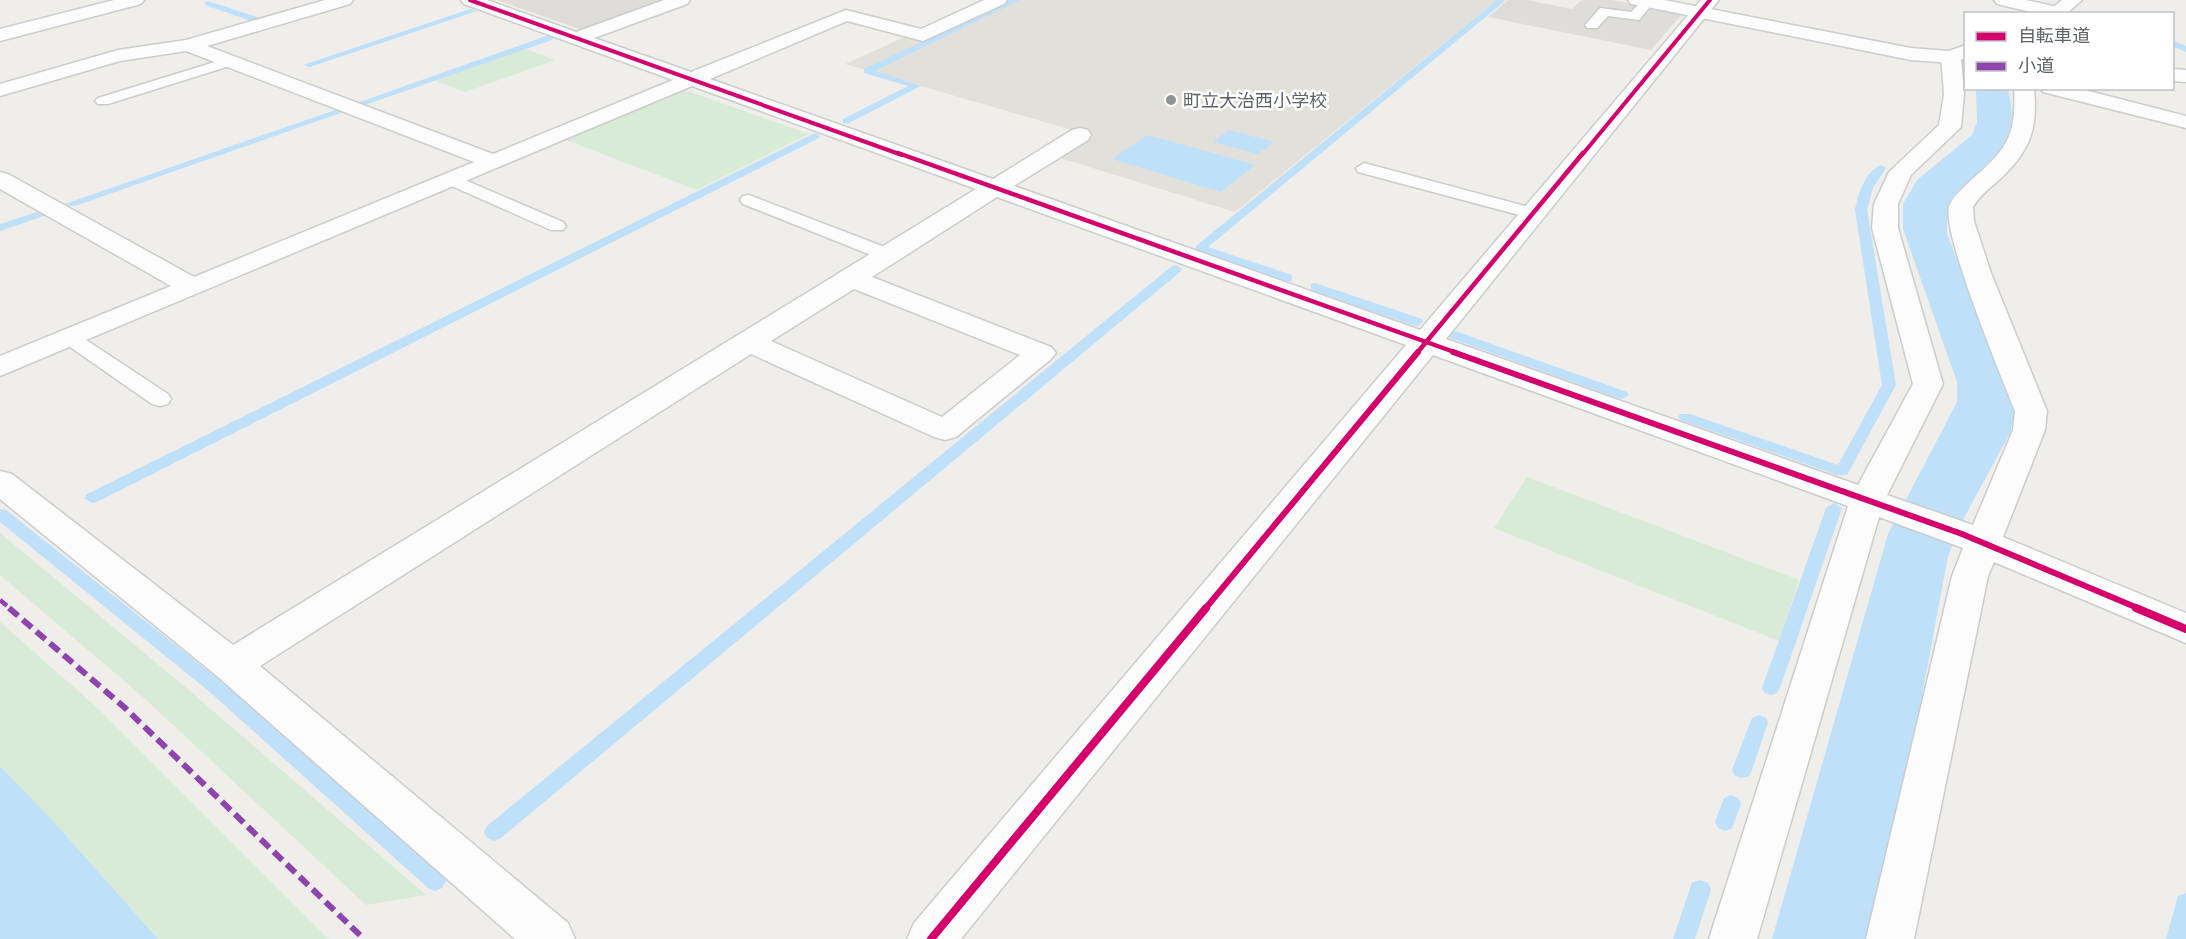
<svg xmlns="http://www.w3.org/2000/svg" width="2186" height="939" font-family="'DejaVu Sans','Noto Sans JP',sans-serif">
	<rect width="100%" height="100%" fill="#efeeea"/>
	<!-- industrial -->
	<path fill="#dfddda" d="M497,0H666L582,30Z
		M1508,0H1527L1572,9L1582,0H1611L1683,13L1651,50L1488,17Z"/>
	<!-- education -->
	<path fill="#e2e0da" d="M1011,0H1497L1235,212L1060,158L1093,136L845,64L907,36L925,41Z"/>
	<!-- green -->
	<path fill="#d8ebd6" d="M523,48L555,60L465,92L432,80Z
		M685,90L809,134L697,190L566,140Z
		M1527,477L1799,580L1779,641L1494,528Z
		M0,533L190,691L426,895L366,905L143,697L0,575Z
		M0,622L102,712L329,939H158L53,821L0,766Z"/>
	<!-- water -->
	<path fill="#bfe0f9" d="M1976,89H2008C2020,139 1999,152 1966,184C1961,189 1953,194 1950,201C1946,211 1947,223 1947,234L2012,403L2014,417L2010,433L1964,518L1948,556L1902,803L1869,939H1772L1888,534L1957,402V382L1903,229V204L1917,180L1972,135L1977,122Z
		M1229,130L1274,142L1258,154L1213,142Z
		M1148,135L1255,165L1221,192L1112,159Z
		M0,766L53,821L158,939H0Z"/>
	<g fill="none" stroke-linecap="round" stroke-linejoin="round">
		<!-- stream -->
		<path fill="#bfe0f9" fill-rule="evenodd" d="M1010,0H1020L875,71L921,86L849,123H843V119L908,86L864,73V69Z
			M1497,0H1506L1208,247L1292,275V281H1284L1196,250V246Z
			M208,1L263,19L264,21L257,23L205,5L204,3Z
			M470,9L477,11L310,67L303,65Z
			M549,35L553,38L552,40L365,105L357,103Z
			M2172,40L2186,46V52L2172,46Z
			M338,109L346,111L75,206H67L65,204Z
			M815,133L820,136L819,138L97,502L92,503L84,498L87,494Z
			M1881,165L1886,168L1873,188L1867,210L1896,385L1847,475H1837L1680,420L1678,417L1680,414H1690L1838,465L1882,385L1855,210C1858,195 1865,171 1881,165Z
			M40,211L46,214L44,216L0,231V224Z
			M1176,265L1182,269L1180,272L501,838L494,841L487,838L484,832L487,826L1172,266Z
			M1315,283L1422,319L1423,322L1417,326L1412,325L1311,290V284Z
			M1455,331L1627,392L1629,395L1622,399L1617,398L1450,338L1449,335Z
			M1834,503L1842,508L1780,688L1777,693L1771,695L1765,693L1762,688L1826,508Z
			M0,509L6,510L223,683L442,874L446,881L442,888L435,891L428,888L211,693L0,522Z
			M1759,715L1766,718L1768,723L1752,770L1749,776L1742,778L1735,776L1732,770L1750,723L1752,718Z
			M1731,795L1738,798L1741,804L1732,828L1725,831L1718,828L1715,822L1724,798Z
			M1700,880L1708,883L1711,890L1695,939H1673L1692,883Z
			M2186,893V939H2166L2178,896Z"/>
		<!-- service casing -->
		<g stroke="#cbcccc" stroke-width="3">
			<path id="service" d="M1643,0L1654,2L1639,20L1608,16L1597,28H1587L1585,25L1600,8L1631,12Z
				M231,57L236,58L238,61L236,64L108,104H98L95,101L98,98Z
				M1364,163L1540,210L1543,214L1540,218L1534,219L1358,172L1356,168Z
				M453,175L563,222L566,226L563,230H551L447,184L444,180L447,176Z
				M749,195L895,251L897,255L895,259H881L743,204L740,200L743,196Z
				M70,332L77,334L168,394L171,399L168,404L160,406L152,404L63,342L60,338L63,334Z"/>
		</g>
		<!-- minor casing -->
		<g stroke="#cbcccc" stroke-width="3">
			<path id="minor" d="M114,0H144L141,4L0,41V29Z
				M325,0H353L350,4L207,46L493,154L673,80L464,4L461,0H487L576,32L664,0H690L687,4L594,38L691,72L846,10L921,29L984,0H1007L1004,4L923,41L847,21L710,79L993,179L1072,130L1080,128L1088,130L1091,135L1088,140L1014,186L1420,330L1701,0H1719L1446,339L1858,485L1913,384L1872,228L1874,204L1889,172L1939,125L1944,94L1941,57L1944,53H1958L1961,57L1964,94L1961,127L1911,175L1898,204V228L1943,384L1887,495L1973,525L2013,430L2015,411C2002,378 1942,234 1949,207C1951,199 1960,191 1966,185C2003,151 2017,143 2014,88H2034C2038,130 2030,151 1999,180C1990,188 1979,196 1973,207L1974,221L1991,273L2047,411L2045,430L2003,537L2186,613V643L1994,562L1988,576L1914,939H1866L1952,576L1963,548L1879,517L1757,939H1709L1848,506L1433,355L961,939H907L914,923L1406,345L997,197L872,277L1051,347L1056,353L1051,359L956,437L945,440L934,437L751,354L260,666L568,923L575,939H515L217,676L0,499V471L12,474L233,645L976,189L692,86L0,376V356L171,286L0,189V172L8,174L194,277L474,162L186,51L120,61L0,96V84L118,50L186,40ZM854,289L1020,355L942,417L771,341Z
				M1994,0H2026L2062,8L2065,12L2039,14L1997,4Z
				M2172,69L2186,70V82L2172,81Z
				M2040,88H2077L2186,116V128L2043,92Z"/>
		</g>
		<!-- tertiary casing -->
		<g stroke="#cbcccc" stroke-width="3">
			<path id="tertiary" d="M1628,0H1664L1911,48L1949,51L1966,45V58L1951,63L1911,60L1637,5L1631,4Z
				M2062,0H2082L2066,14H2045Z"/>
		</g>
		<!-- service -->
		<use href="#service" fill="#fdfcfc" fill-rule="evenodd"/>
		<!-- minor -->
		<use href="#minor" fill="#fdfcfc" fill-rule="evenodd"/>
		<!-- tertiary -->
		<use href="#tertiary" fill="#fdfcfc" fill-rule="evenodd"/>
		<!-- quiet-far1 -->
		<path stroke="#8e44ad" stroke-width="4.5" stroke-dasharray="9 4.5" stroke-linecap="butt" d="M0,600L11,609"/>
		<!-- quiet -->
		<path stroke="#8e44ad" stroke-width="6" stroke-dasharray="12 6" stroke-linecap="butt" d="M9,608L124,707L364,939"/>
		<!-- cycleway-far3 casing -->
		<g stroke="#fff" stroke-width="6">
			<path id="cycleway-far3" d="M470,0L902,155
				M1582,155L1710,0"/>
		</g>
		<!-- cycleway-far2 casing -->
		<g stroke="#fff" stroke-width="8">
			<path id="cycleway-far2" d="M898,153L1457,353
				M1417,353L1583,153"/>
		</g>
		<!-- cycleway-far1 casing -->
		<g stroke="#fff" stroke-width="10">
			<path id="cycleway-far1" d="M1453,352L1962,534L2140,609
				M1205,609L1418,352"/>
		</g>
		<!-- cycleway casing -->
		<g stroke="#fff" stroke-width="11">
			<path id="cycleway" d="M2136,608L2186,629
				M931,939L1206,608"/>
		</g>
		<!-- cycleway-far3 -->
		<use href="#cycleway-far3" stroke="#d6006c" stroke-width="4"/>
		<!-- cycleway-far2 -->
		<use href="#cycleway-far2" stroke="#d6006c" stroke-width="4.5"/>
		<!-- cycleway-far1 -->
		<use href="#cycleway-far1" stroke="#d6006c" stroke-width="6"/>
		<!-- cycleway -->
		<use href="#cycleway" stroke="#d6006c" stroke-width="8"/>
	</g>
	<!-- markers -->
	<circle fill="#919496" stroke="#fff" stroke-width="2" cx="1171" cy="100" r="6"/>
	<g text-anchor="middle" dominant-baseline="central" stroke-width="5" stroke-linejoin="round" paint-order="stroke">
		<!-- far-poi labels -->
		<g font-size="18" fill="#5f6368" stroke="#fff" text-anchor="start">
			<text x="1183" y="100">町立大治西小学校</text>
		</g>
	</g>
	<!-- legend -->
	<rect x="1964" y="12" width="210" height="78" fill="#ffffff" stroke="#bfc1c3" stroke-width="1.5"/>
	<rect x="1976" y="32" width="30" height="9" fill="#d6006c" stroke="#bfc1c3" stroke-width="1.5"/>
	<text x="2018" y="42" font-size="18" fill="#5f6368">自転車道</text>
	<rect x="1976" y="62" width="30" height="9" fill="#8e44ad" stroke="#bfc1c3" stroke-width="1.5"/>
	<text x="2018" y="72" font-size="18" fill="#5f6368">小道</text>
</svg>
